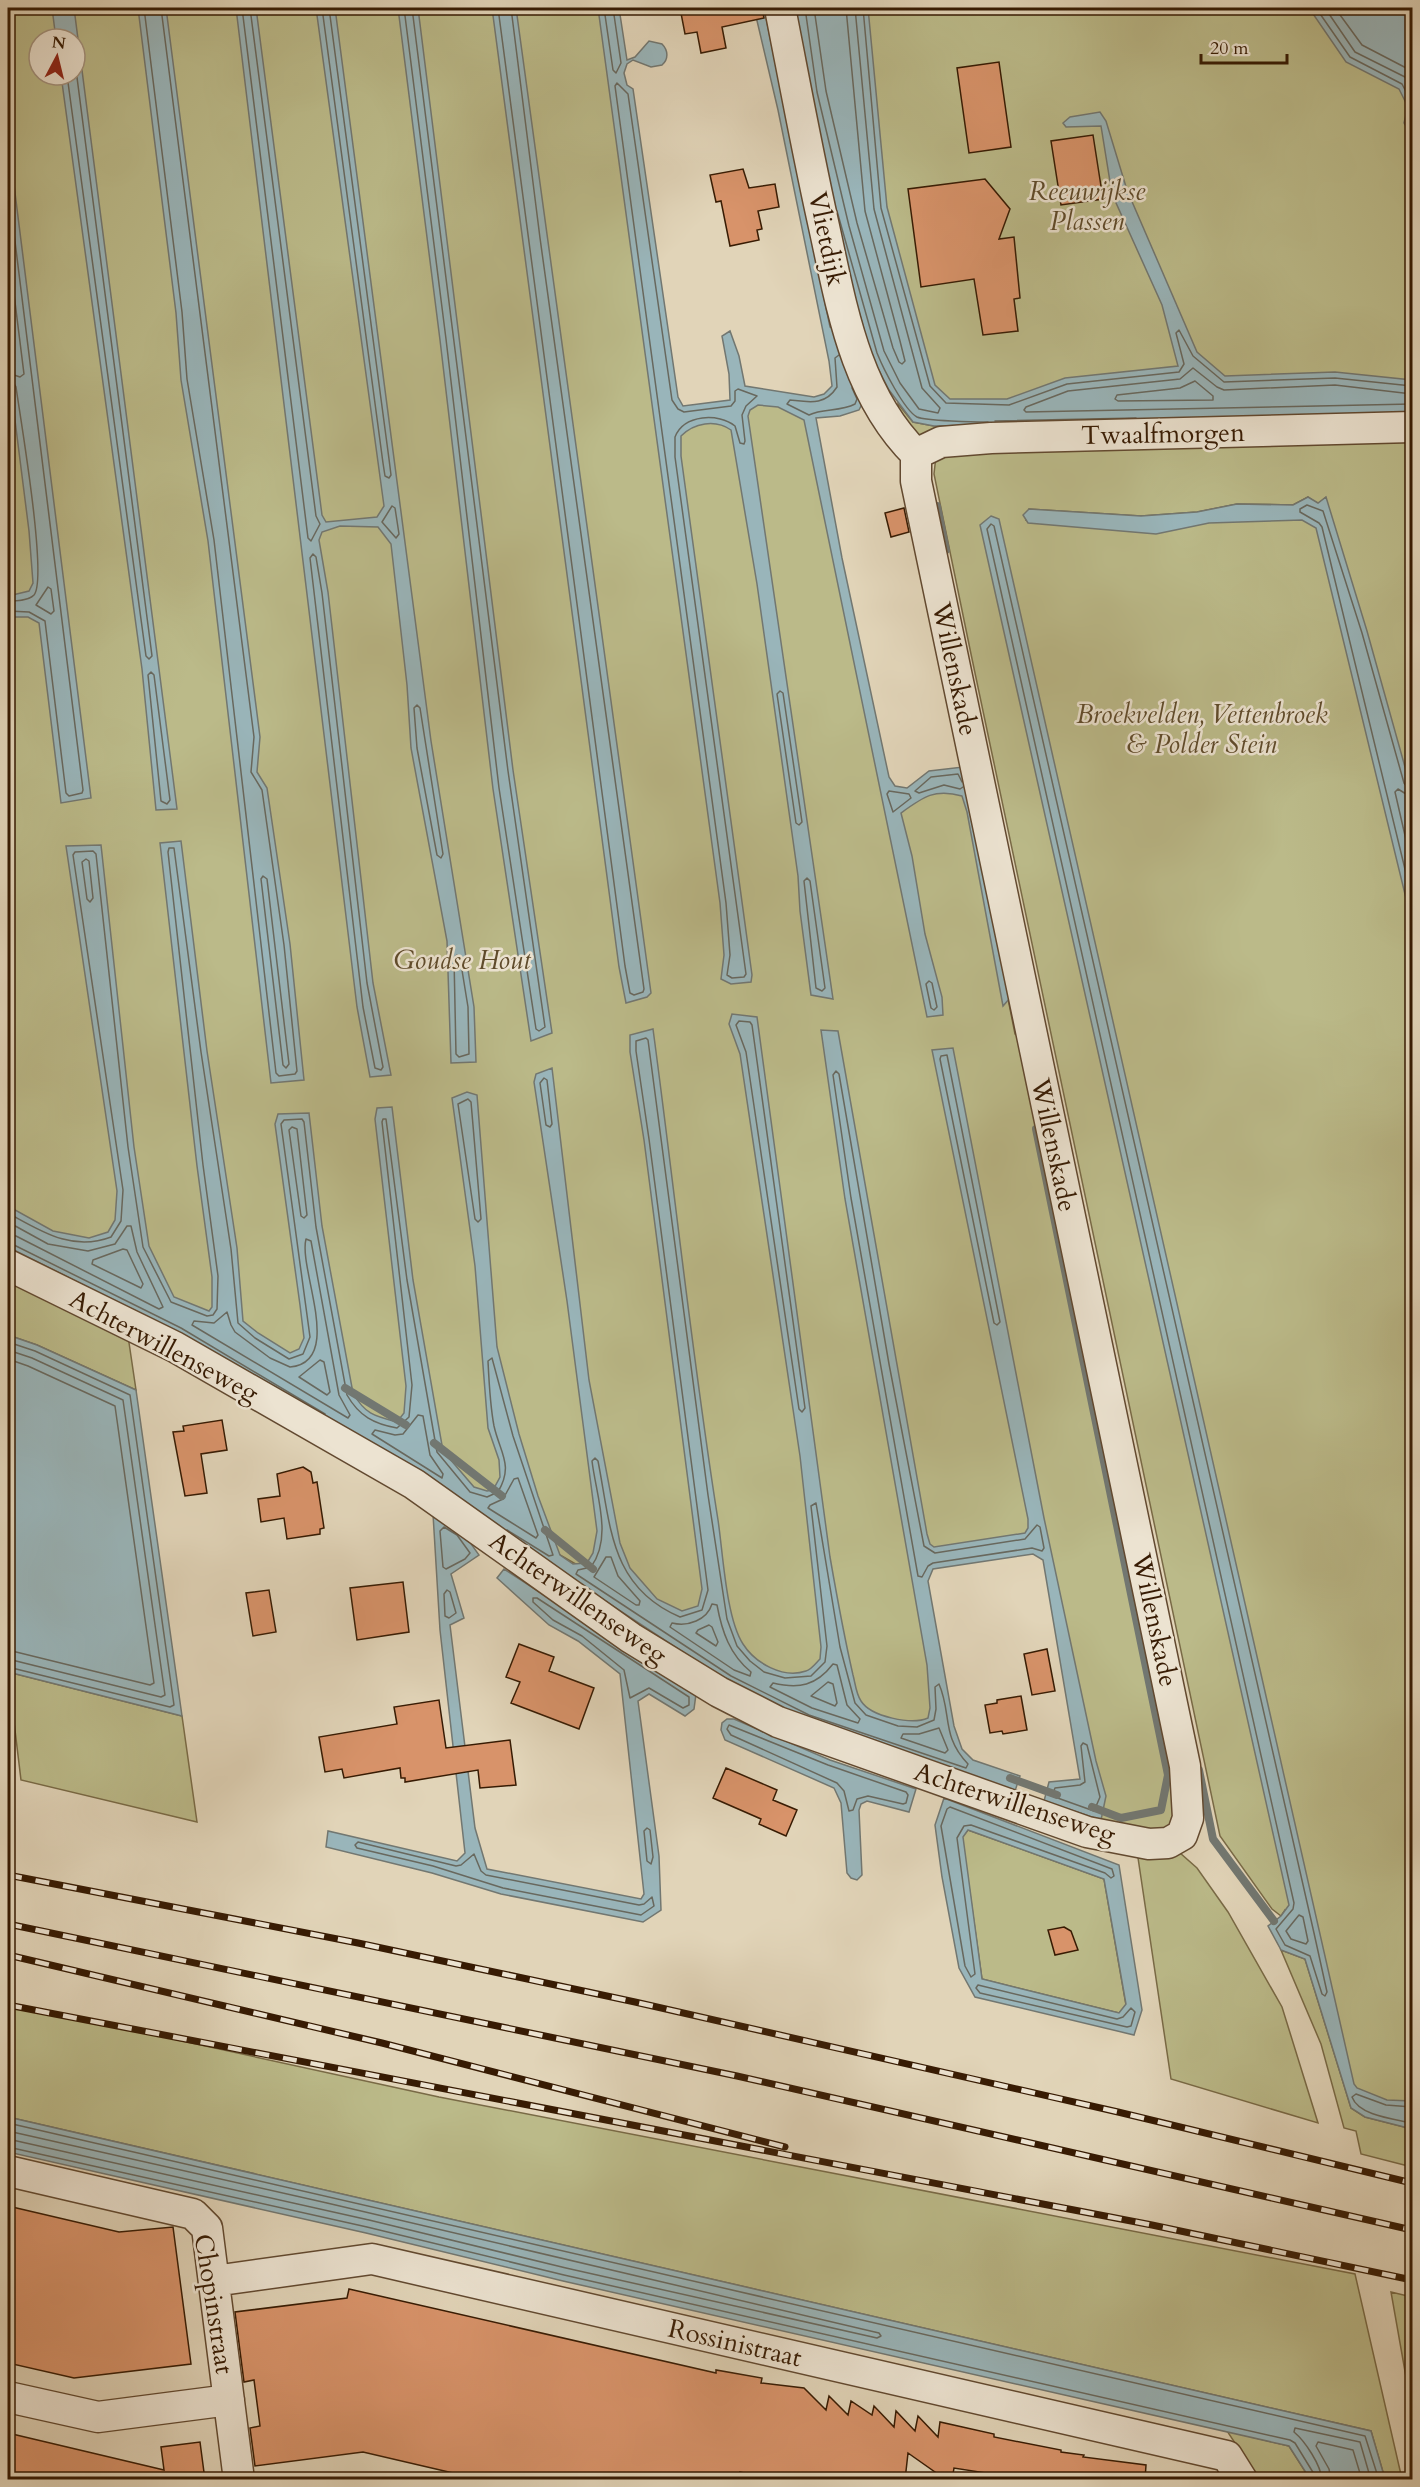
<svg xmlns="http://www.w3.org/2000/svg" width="1420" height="2487" font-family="Cardo,serif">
	<rect width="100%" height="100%" fill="#e1d4b8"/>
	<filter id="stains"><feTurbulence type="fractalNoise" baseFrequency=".00333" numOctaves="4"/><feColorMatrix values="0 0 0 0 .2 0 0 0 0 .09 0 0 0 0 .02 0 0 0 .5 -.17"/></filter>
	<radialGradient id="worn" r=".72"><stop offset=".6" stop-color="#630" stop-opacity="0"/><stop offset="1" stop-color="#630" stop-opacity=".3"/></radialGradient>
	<!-- green -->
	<path fill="#bbba89" stroke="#796a46" stroke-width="1.5" fill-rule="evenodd" d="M8,8H609L668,417L742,401L807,405L886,794L965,783L1015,1034L1022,1039L1027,1047L1178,1808L1170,1826L1150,1835L1101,1820L1045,1544L920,1563L941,1744L868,1733L560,1555L8,1241ZM39,39H75V75H39Z
		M814,8H1412V397L932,409Z
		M898,404L913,422L934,426L1412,417V2116L1350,2102L1312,1939L1285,1910L1281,1916L1272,1909L1220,1836L971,654L934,474L936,456L899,418ZM1308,497L1318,504L1325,498L1323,515L1026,520L1029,509L1141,516L1197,512L1237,504L1293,505Z
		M8,1276L128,1336L136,1390L37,1345L8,1335Z
		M8,1672L182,1716L197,1822L21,1780Z
		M968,1830L1104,1879L1126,2005L1119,2013L982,1979L962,1837Z
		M1137,1851L1180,1853L1197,1868L1228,1912L1282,2007L1318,2123L1171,2079Z
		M1281,1950L1305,1959L1351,2108L1365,2117L1412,2129V2167L1361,2154L1356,2131L1344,2128L1321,2044Z
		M8,2003L439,2097L1355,2274L1402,2479H1385L1371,2431L8,2117Z
		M1391,2292L1412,2297V2411Z
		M1227,2431L1289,2446L1310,2479H1259Z"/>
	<!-- water -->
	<path fill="#99b5ba" stroke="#727771" stroke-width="1.5" fill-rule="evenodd" d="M52,8H74L177,809L156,810L142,669L61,75H75V39H56Z
		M138,8H166L260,737L257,772L267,788L290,944L304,1080L271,1083L208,541L181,380L176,313Z
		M236,8H256L322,515L326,522L377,517L384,506L316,8H335L431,741L474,1007L476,1062L451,1063L447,941L411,748L407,685L391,544L378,527L340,526L322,532L319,540L328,592L373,983L391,1075L370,1077L357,1007Z
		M398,8H418L513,770L552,1033L531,1041L493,789L440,340Z
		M492,8H516L651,993L647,997L626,1003L619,967Z
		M598,8H619L627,60L635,57L649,41L662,44C668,50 669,59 662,65L651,67L633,60L627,64L624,73L627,85L633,89L678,397L683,406L730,400L729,374L722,336L730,331L739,356L745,386L814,397L824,394L832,386L829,361L778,110L754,8H764L830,327L838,331L864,400L859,410L840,416L816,418L842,558L889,777L895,786L907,788L929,771L963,767L1010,998L1003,1006L967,812L962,796C935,788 923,797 901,813L912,856L925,934L942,997L943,1015L927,1017L804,420L778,407L758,405L750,410L748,416L833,999L811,995L800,911L798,876L757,584L731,430C715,419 694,423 681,436V456L752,975L751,982L731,984L721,979L724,955L720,903Z
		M791,8H868L887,207L935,385L950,399H1007L1065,378L1178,366L1162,305L1112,194L1101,126L1066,127L1063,123L1070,117L1100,112L1106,121L1127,190L1197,352L1225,376L1335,372L1412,380V417L934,426L913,422L889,390L871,355L836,229Z
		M1309,8H1412V137L1404,123L1408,107L1399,89L1346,62Z
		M8,137L91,798L61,803L39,623L28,617H8V596L29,591L33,583L29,531L8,365Z
		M1308,497L1318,503L1326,497L1367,631L1412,792V923L1316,528L1302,520L1209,523L1156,534L1028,523L1023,515L1029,509L1141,516L1197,512L1237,504L1293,505Z
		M991,516L999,519L1354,2084L1357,2088L1387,2100L1412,2101V2129L1365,2117L1351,2108L1305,1959L1281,1950L1268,1926L1281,1916L1289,1905L980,525Z
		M181,841L207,1051L237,1248L243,1321L258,1333L290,1353L299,1349L304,1338L300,1305L275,1124L278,1114L309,1113L322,1226L353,1393C365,1414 374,1416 397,1422L404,1413L406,1386L375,1119L377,1108L392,1107L413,1280L443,1451L474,1487L487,1491L493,1490L500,1477L499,1460L488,1428L475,1266L452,1098L467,1092L477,1095L497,1347L519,1434L538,1496L560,1555L573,1564L587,1563L593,1553L597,1531L567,1301L534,1082L536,1074L552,1068L589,1380L620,1543L630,1568L657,1599L682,1611L698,1606L702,1589L644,1140L630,1052V1035L653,1029C675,1193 692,1357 718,1520C723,1553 726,1618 743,1644C755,1663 783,1679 806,1671C811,1670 816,1663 820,1659L821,1647L800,1456L740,1054L729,1024L732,1014L757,1017L830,1557C837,1597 844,1636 853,1675C855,1682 856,1694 861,1701C871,1717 912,1725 928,1718L930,1708L927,1665L845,1199L821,1030L838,1031L927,1534L930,1544L934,1547L1025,1533L1028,1528V1519L932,1050L953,1048L1044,1518L1096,1761L1106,1796L1101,1820L1044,1801L1049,1782L1080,1779L1043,1560L1033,1554L933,1569L928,1581L954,1726L962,1749L973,1760L1020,1776L1015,1791L807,1721L727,1681L538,1557L178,1333L8,1247V1206L53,1231L89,1238L108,1232L115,1220L117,1191L66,846L101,845L134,1147L149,1246L174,1297L209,1311L212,1307V1277L197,1166L160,843Z
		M8,1335L37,1345L136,1390L182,1716L8,1672Z
		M433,1514L462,1531L479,1555L451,1574L464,1618L450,1625L475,1828L487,1869L641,1899L644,1894L620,1674L578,1641L549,1625L497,1578L504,1569L696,1694L694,1709L685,1716L649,1694L638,1701L659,1856L661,1910L643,1922L501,1894L432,1873L326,1847L328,1831L457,1861L465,1853L440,1630Z
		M727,1719H734L830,1760L916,1789L909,1812L867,1801L861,1804L859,1810L862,1875L857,1880L851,1878L847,1873L841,1803L834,1788L725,1740L721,1730L722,1723Z
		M944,1798L1119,1865L1142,2010L1134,2035L975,1997L959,1968L942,1877L935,1825ZM968,1830L1104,1879L1126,2004L1119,2013L982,1979L963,1837Z
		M8,2117L1371,2431L1385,2479H1310L1289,2446L563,2281L366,2233L8,2152Z"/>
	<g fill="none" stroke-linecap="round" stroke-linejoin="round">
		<!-- shore -->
		<path stroke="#68685e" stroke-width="1.5" d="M144,8L182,312L187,379L214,540L276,1073L279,1076L295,1074L297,1071L284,945L262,790L251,772L254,737L161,8
			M242,8L308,538L311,541L320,524L316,516L250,8
			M322,8L383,463L385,476L389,478L391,475L389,459L329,8
			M404,8L446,339L499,788L536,1029L539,1031L545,1027L508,771L412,8
			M498,8L625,966L630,993L634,995L643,992L644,989L540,238L511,8
			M604,8L613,70L616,73L621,63L613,8
			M805,8L817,92L849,226L884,351L900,383L919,409L938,413L940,408L922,388L874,209L855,8
			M814,8L826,91L857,223L893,348L899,362L902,364L905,361L900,341L865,211L846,8
			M863,8L881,208L930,386L946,403L1009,405L1067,384L1179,372L1184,364L1176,333L1179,330L1193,356L1224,382L1335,378L1412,386
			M1316,8L1350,57L1402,84L1412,103
			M1325,8L1355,52L1405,77L1412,86
			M1335,8L1362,45L1412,71
			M67,75L146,656L149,659L152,656L148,625L75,62
			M617,83L628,94L672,400L678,409L684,412L731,406L735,401V391L738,389L757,396L746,406L742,415L745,441L744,444L740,443L735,426C719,413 684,414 675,437V457L746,974L744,977L732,978L727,975L730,955L726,903L615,86Z
			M8,185L83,790L82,793L69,796L66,793L45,621L29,612L8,611
			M837,211L877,353C883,368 904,410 917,417C926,421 976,422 988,422
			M8,246L24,374L20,377L8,373
			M839,355L835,358L837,387C825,406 809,402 790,400L787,404L809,415C823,408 840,412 855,404L857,399L852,388
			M8,380L13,382L16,387C20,416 48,579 34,595C28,601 16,601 8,601
			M1195,381L1213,396V400L1118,401L1115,399L1117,395L1180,388Z
			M1412,394L1335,385L1224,390L1217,387L1193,368L1180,379L1068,391L1026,407L1024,410L1026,412L1412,404
			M995,421L1136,418
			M392,506L395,508L399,534L396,538L382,522Z
			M991,524L994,526L1314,1933L1327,1992L1325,1996L1322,1994L1310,1956L1285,1945L1276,1929L1293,1909L1294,1903L987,529Z
			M313,554L316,557L322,593L367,983L383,1067L381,1070L375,1068L363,1007L310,558Z
			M48,587L51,589L54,611L51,614L36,605Z
			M151,672L154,675L170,800L167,804L161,801L148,675Z
			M780,691L783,693L802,822L799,825L796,823L777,694Z
			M417,705L420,708L443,854L441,858L437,855L417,748L414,708Z
			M962,782L958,774L931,777L915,791L919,793L944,785L960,789L963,787
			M1412,788L1407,787L1404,783L1362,633L1323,511L1307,505L1300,509V512L1319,523L1322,527L1412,898
			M889,791L909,794L911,798L893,812L887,794Z
			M1412,795L1406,794L1398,789L1395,792L1412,866
			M86,859L89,861L93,898L90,902L87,899L82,862Z
			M263,876L267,879L289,1064L286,1068L283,1065L261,879Z
			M807,878L810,881L825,988L822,991L816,988L804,881Z
			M457,955L460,958L468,1007L469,1054L459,1057L456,1054L454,958Z
			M929,981L932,983L937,1007L934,1010L931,1008L926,984Z
			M739,1021L750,1022L752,1025L805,1408L802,1412L799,1409L746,1052L736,1025Z
			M646,1038L648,1040L708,1495L727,1619L737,1646L750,1661L764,1672L785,1678L811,1676L825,1662L827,1646L811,1506L816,1503L840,1647L855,1703L866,1715L898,1726L917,1727L934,1720L936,1709L935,1687L939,1684C952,1714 941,1736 968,1764L966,1768L809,1715L731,1676L576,1574L578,1570L591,1567C613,1537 596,1495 592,1461L595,1458L598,1461C611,1527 610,1587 680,1617L702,1610L708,1590L649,1139L636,1051V1041Z
			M947,1055L1000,1322L997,1325L994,1323L940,1059L941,1056Z
			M836,1071L839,1074L889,1364L924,1546L935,1553L1025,1539L1037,1525L1040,1527L1044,1548L1042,1551L1032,1548L933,1563L928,1566L922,1577L918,1576L851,1198L833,1075Z
			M544,1078L547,1080L552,1124L550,1127L546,1125L540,1083Z
			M468,1099L471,1102L481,1219L478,1222L475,1219L458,1104Z
			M292,1127L297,1129L307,1215L304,1218L301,1216L289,1130Z
			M8,1213C41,1231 72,1252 111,1237L121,1221L123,1190L73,855L75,852L93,851L96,854L128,1147L143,1247L171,1302L207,1316L213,1315L217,1309L218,1276L203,1165L168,852L169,848H174L201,1052L231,1249L238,1323L255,1338L289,1359L303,1354L310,1337L281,1124L284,1120L302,1119L304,1122L316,1227L347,1395C359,1416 374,1424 397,1428L409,1417L412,1385L382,1122L383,1119H386L407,1280L437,1452L470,1492L487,1497L498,1492C514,1465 500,1453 494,1426C490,1405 489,1382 488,1361L492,1358L513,1436L553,1555L549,1556L507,1530
			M8,1222L48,1244L88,1251L115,1244L127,1226H131L137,1252L163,1307L159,1309L16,1236L8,1234
			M306,1239L311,1241L339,1395L350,1415L348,1418L192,1325L194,1321L214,1323L227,1312L231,1325L235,1332L270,1358L290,1367C345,1362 298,1269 306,1239Z
			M8,1242L181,1328L325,1414
			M123,1249L127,1250L143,1284L141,1288L92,1264L93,1260Z
			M8,1342L35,1351L130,1395L174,1705L170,1707L8,1667
			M8,1350L32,1358L123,1400L165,1695L161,1697L8,1659
			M8,1359L28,1366L115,1406L154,1683L150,1685L8,1650
			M320,1360L324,1362L330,1392L327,1395L299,1377Z
			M418,1415L423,1416L430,1455L443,1474L442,1478L372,1434L375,1430L395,1435L403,1434Z
			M518,1478L538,1535L536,1538L488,1508L490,1505L503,1499L514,1479Z
			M444,1527L457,1535L470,1553L465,1559L446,1569L443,1567L440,1531Z
			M606,1557H611L618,1576L640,1601L639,1605H636L594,1577Z
			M447,1590L450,1592L456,1613L449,1618L445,1616L444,1594Z
			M533,1598H537L689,1697V1705L683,1708L649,1688L630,1698L624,1670L582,1636L553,1620L533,1602Z
			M712,1604L717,1605C722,1632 730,1655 751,1672L750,1676L734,1670L670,1627L672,1623C688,1627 707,1620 712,1604Z
			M709,1625L712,1627L718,1642L716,1646L696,1633L698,1630Z
			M833,1664L837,1665L847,1705L860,1719L858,1723L812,1708L770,1687L773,1683C799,1689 816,1686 833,1664Z
			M828,1682L833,1684L837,1703L835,1706L811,1696Z
			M729,1725L828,1765L906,1792L908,1795L906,1803L903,1804L868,1796L857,1799L853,1810L849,1811L844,1791L837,1783L731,1735L727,1729Z
			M939,1728L948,1750L945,1753L901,1738L903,1734H919Z
			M1083,1743L1087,1745L1100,1797L1094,1811L1052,1796L1055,1788L1080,1785L1085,1782L1081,1746Z
			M950,1807L1112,1869L1114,1876L1111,1878L1105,1873L971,1825L964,1826L957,1838L975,1974L971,1977L965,1966L941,1826L947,1809Z
			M647,1828L650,1830L653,1857L651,1864L647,1861L644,1831Z
			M358,1842L456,1866L461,1865L474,1854L481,1871L486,1875L639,1905L644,1904L652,1897L654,1906L641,1915L503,1888L433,1866L357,1848L355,1845Z
			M1299,1915L1303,1917L1308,1941L1306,1944L1291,1939L1286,1931Z
			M978,1985L1117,2019L1123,2017L1131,2008L1135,2012L1131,2026L1127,2027L980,1993L976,1988Z
			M1412,2107L1386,2105L1356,2094L1352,2097C1359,2116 1395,2119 1412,2123
			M8,2123L1365,2436L1379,2480
			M8,2131L327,2203L879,2333L881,2336L877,2338L566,2268L369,2220L8,2139
			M8,2147L367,2227L564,2275L1290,2440L1295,2443L1314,2474V2480
			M1322,2480C1321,2465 1305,2441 1294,2432L1295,2428L1360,2442L1371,2480
			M1331,2480L1329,2469L1316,2446L1318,2442L1353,2450L1362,2480"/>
		<!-- stream -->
		<path stroke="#727771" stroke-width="8" d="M937,506L946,550
			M1036,1129L1168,1775L1161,1810L1121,1818L1092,1807
			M345,1388L406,1425
			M434,1443L502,1496
			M545,1530L593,1569
			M1199,1770L1213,1839L1274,1921
			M1010,1778L1057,1795"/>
	</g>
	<!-- building -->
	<path fill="#d8936a" stroke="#371b03" stroke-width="1.5" d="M680,8H762L764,18L722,27L726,48L701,53L697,32L685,34Z
		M999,62L1011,147L969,153L957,68Z
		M1093,135L1103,199L1061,205L1051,141Z
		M743,169L749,188L775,184L779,207L758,211L762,229L757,230L759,240L730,246L721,201L716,202L710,175Z
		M985,179L1010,209L999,239L1014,237L1020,298L1014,299L1018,331L983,335L974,279L921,287L908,189Z
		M904,508L909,532L891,537L885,513Z
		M222,1420L227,1450L201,1454L207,1493L185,1496L173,1432L184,1431L183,1426Z
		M303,1467L311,1472L313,1483L317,1482L324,1528L320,1529V1534L287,1539L284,1518L261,1522L258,1499L280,1496L277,1474Z
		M403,1582L409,1632L357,1640L350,1588Z
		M269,1590L276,1632L253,1636L246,1593Z
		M519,1644L554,1657L549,1671L594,1688L579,1729L511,1703L520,1682L506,1677Z
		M1047,1649L1055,1691L1032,1695L1024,1654Z
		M1021,1696L1027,1730L1003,1734L1002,1731L990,1733L985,1705L997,1703V1700Z
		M439,1700L446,1748L510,1740L516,1785L480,1788L478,1770L405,1782V1778H401L400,1768L344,1778L342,1769L325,1772L319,1737L397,1724L394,1707Z
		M726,1768L777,1790L773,1800L797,1810L786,1836L759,1824L761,1819L713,1798Z
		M1064,1927L1071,1931L1078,1950L1055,1955L1048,1930Z
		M8,2206L119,2232L173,2227L191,2364L74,2378L8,2363Z
		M349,2289L716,2373V2370L762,2378L761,2383L804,2388L826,2410L829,2396L848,2415L851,2401L872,2415L874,2406L894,2427L896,2411L915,2431L918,2416L938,2437L940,2422L994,2434V2437L1061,2450V2452L1084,2455L1083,2457L1146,2465L1145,2480H1030L954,2468L953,2474H950L945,2479L908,2453L905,2480H774L740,2472V2480H483L363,2452L255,2466L250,2428L260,2426L254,2380L244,2382L235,2312L347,2298Z
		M8,2433L164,2470L161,2447L200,2442L205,2480H35L8,2473Z"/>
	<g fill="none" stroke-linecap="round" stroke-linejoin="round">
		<!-- minor casing -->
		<g stroke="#624930" stroke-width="33">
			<path id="minor" d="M780,8C794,79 807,150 823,222C841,303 854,393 916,454
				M916,454L941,442L991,438L1412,427
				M8,1265L175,1347L414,1484L631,1638L719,1692L778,1722L1087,1832L1149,1844L1168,1843L1182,1835L1188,1818L1185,1766L916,481V454
				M8,2171L193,2214L207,2228L239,2480
				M214,2281L372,2259L1227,2456L1242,2480
				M8,2397L98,2417L229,2400"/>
		</g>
		<!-- minor -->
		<use href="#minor" stroke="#ece3d1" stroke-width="30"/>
		<!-- rail casing -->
		<g stroke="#371b03" stroke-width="7">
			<path id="rail" d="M8,1875L358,1943L635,2002L1118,2112L1412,2183
				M8,1924L737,2076L1412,2230
				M8,1955L382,2043L785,2147
				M8,2005L1152,2225L1412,2280"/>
		</g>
		<!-- rail -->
		<use href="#rail" stroke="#ece3d1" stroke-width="4.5" stroke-dasharray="14" stroke-linecap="butt"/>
	</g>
	<g text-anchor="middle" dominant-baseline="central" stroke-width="5" stroke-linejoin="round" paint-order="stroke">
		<!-- park labels -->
		<g font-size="26" font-style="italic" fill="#5f4b2b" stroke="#ece3d1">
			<text x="1087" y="191">Reeuwijkse<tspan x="1087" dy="30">Plassen</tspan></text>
			<text x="1202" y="714">Broekvelden, Vettenbroek<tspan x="1202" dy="30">&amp; Polder Stein</tspan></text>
			<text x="462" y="960">Goudse Hout</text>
		</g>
		<!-- street labels -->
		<g font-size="26" fill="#371b03" stroke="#ece3d1">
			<text transform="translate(827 239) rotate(78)">Vlietdijk</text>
			<text transform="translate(1163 434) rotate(-1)">Twaalfmorgen</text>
			<text transform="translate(955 669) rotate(78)">Willenskade</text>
			<text transform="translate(1054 1145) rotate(78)">Willenskade</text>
			<text transform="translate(164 1346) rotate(28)">Achterwillenseweg</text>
			<text transform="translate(578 1598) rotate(35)">Achterwillenseweg</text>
			<text transform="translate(1155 1620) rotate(78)">Willenskade</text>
			<text transform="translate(1015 1803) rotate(18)">Achterwillenseweg</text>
			<text transform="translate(214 2304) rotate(81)">Chopinstraat</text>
			<text transform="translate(735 2343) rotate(13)">Rossinistraat</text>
		</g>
	</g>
	<!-- margin -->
	<rect width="1420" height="2487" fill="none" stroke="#e1d4b8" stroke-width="30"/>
	<rect x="9" y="9" width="1402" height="2469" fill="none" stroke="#371b03" stroke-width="3"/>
	<rect x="15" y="15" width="1390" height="2457" fill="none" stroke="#371b03" stroke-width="1.5"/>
	<!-- north arrow -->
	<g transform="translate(57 57) rotate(7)"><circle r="28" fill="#ece3d1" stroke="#a4937f" stroke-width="1.5"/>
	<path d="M0-4.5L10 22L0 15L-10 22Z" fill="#8f2418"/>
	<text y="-9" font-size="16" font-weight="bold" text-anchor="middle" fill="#371b03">N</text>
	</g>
	<!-- scale -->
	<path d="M1201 54v9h86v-9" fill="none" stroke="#371b03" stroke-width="3"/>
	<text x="1210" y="54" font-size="18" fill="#371b03" stroke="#ece3d1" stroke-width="4.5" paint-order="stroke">20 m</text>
	<rect width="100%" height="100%" filter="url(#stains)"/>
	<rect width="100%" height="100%" fill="url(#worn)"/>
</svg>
